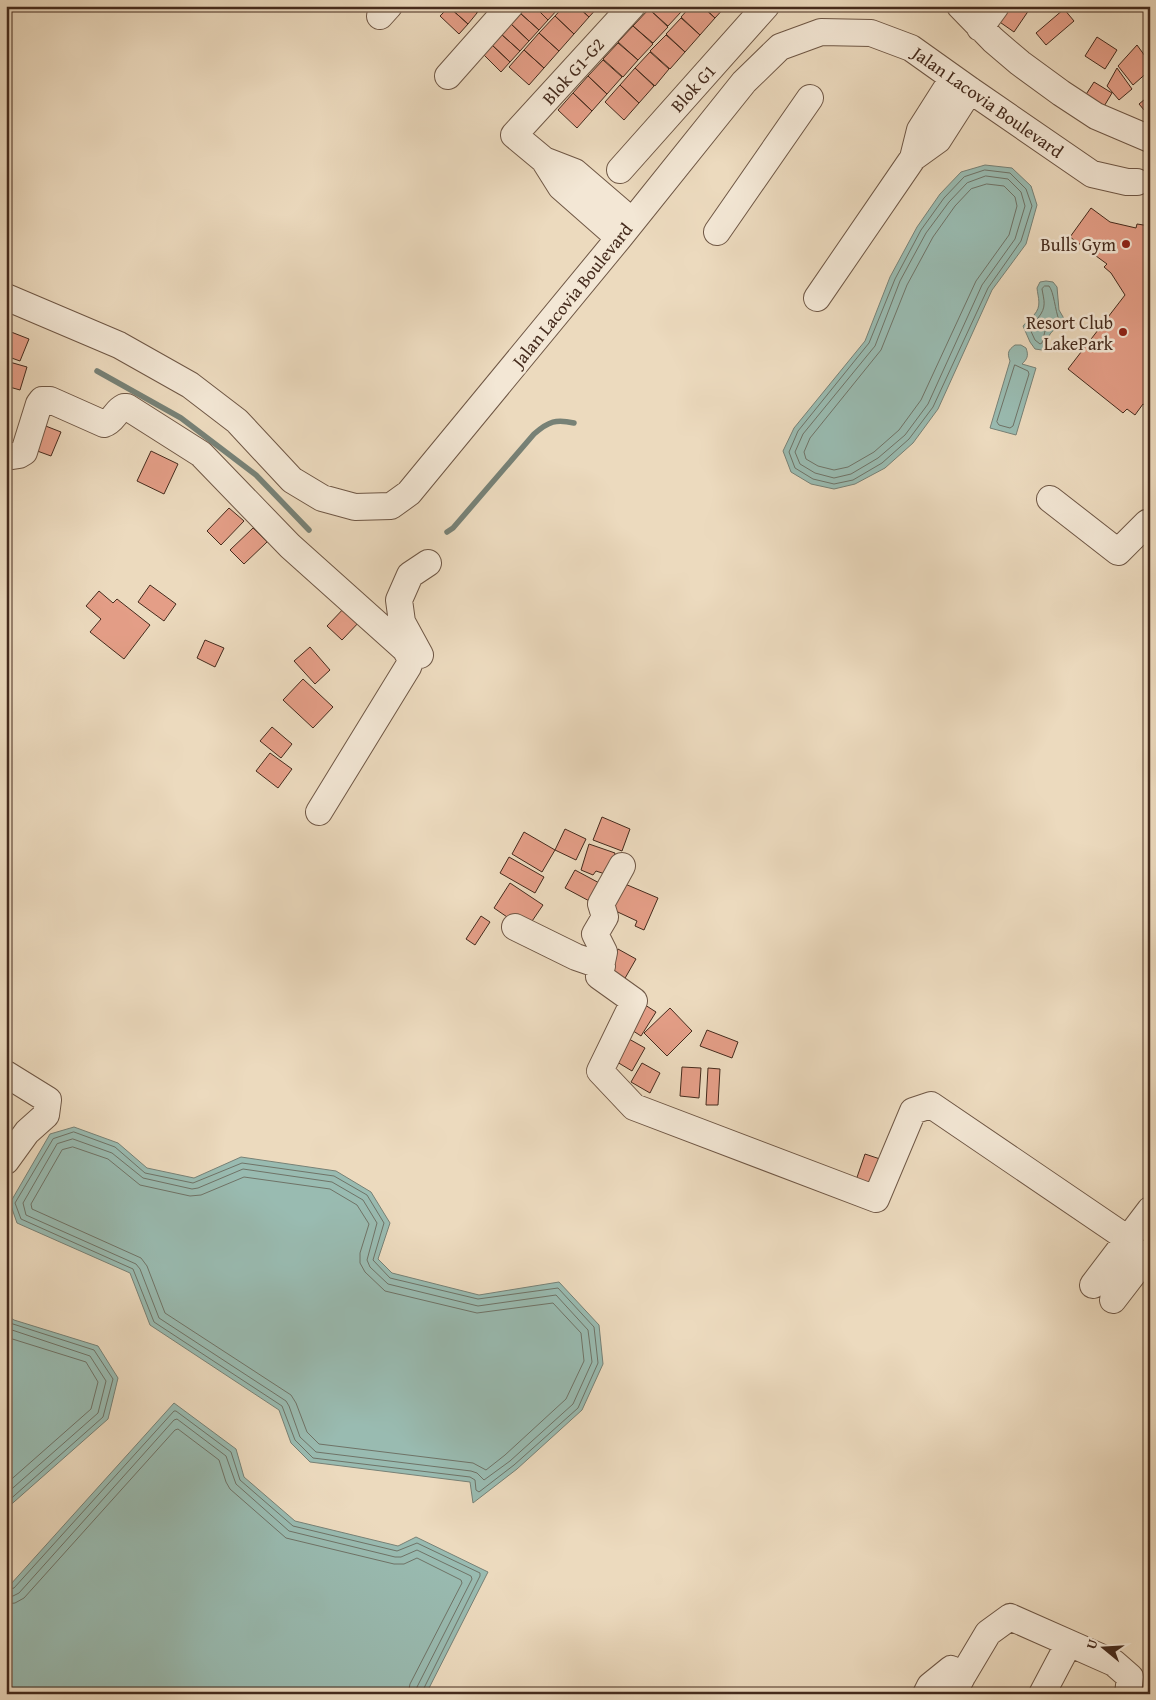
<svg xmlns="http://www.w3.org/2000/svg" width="1156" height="1700" font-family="'Gentium Book Plus',serif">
	<rect width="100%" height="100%" fill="#ecdabe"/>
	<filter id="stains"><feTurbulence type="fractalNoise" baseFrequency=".004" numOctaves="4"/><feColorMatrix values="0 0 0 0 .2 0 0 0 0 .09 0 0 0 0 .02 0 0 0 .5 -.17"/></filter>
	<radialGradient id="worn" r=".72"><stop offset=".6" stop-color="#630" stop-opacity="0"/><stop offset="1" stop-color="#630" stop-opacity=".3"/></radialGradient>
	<!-- water -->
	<path fill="#99bbb1" stroke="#778176" d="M985,165L1012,168L1031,186L1037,205L1026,244L992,290L938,409L913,443L885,468L855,484L834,489L811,484L791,472L783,451L794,428L865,341L890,277L917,227L940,194L961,172Z
		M1046,281L1053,282L1057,287L1059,310L1066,322C1056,330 1046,331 1048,346L1042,350L1035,349L1030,342L1023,326C1027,321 1031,319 1034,315C1042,306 1038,298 1037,288L1040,282Z
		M1015,345H1021L1026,348C1029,356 1027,359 1022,364L1036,368L1016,435L990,428L1010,361C1007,353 1008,350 1015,345Z
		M74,1127L118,1143L147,1168L194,1178L241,1157L336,1171L371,1192L390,1223L378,1259L392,1273L479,1295L559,1282L599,1325L603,1364L582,1410L517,1469L473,1503L470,1482L310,1462L291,1443L279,1410L150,1325L130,1273L17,1223L10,1203L50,1134Z
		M6,1315L14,1320L98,1346L118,1378L108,1419L6,1509Z
		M174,1403L236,1449L244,1477L295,1521L398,1546L416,1537L488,1572L426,1694H6V1585H10Z"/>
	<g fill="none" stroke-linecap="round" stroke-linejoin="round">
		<!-- shore -->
		<path stroke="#6f7367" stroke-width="1" d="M985,170L1010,173L1026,189L1032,206L1021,241L988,288L933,407L909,439L882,463L853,480L834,484L813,479L795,468L789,452L798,431L869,343L895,279L921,230L944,198L964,177Z
			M986,176L1008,179L1021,192L1025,206L1015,239L982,285L928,404L905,435L878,458L851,474L834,478L815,473L800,464L795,452L803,434L875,346L900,281L926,233L949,202L967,183Z
			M987,184L1004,186L1015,197L1017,206L1009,235L976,281L921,400L899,430L874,452L848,467L834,470L818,466L806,459L804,452L810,438L881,350L907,285L933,237L955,206L971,189Z
			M1045,286H1049C1054,292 1055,310 1059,320L1045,331L1042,343L1040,344L1035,340L1029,327C1032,323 1036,322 1038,318C1047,307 1044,301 1042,289Z
			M1015,365L1028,371L1029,374L1013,426L1010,428L999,425L997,422Z
			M74,1132L115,1147L145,1173L193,1183L242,1163L334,1176L367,1195L384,1223L373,1260L390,1278L478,1299L558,1288L594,1327L598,1363L578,1408L514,1465L479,1492L476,1490L475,1480L470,1477L313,1458L295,1440L282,1406L154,1322L133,1269L21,1219L15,1203L53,1139Z
			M73,1139L112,1153L143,1178L192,1189L198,1188L243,1169L332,1182L363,1200L377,1223L367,1260L370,1267L388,1284L478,1306L556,1295L588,1330L592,1362L573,1404L510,1461L484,1480L477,1473L471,1471L316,1452L300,1437L289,1406L286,1401L159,1318L140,1269L136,1264L26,1215L23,1203L57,1144Z
			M73,1147L108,1159L140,1185L190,1196L201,1195L244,1177L330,1189L357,1205L369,1224L360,1253V1263L365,1272L385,1291L477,1313L553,1303L581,1333L584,1361L566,1399L505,1455L486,1470L473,1463L319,1444L307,1432L296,1403L291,1395L165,1313L147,1266L141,1258L32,1209L31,1204L62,1150Z
			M6,1321L13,1324L94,1350L113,1379L103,1417L6,1503
			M6,1328L90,1356L106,1381L98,1413L6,1494
			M6,1337L86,1362L98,1382L91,1409L6,1484
			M6,1590L14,1588L174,1411H176L231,1452L240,1480L293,1526L397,1551L417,1543L480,1573V1576L423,1690L422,1694
			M6,1597L13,1596L19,1593L174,1420L177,1419L226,1456L236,1484L289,1531L395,1557H401L417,1550L471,1576L472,1579L417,1687L416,1694
			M6,1604L15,1603L24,1598L175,1430L178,1429L219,1460L226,1482L230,1489L286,1538L394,1564H404L417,1558L461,1580L462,1583L410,1684L408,1694"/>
		<!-- stream -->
		<path stroke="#778176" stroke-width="5.5" d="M97,371L181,418L256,475L309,530
			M447,532L453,528L534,434C549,421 556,419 574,423"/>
	</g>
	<!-- building -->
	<path fill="#e49e87" stroke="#452b1d" d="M433,6H445L440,12Z
		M470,6L477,13L468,24L449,7Z
		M470,6H484L477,13Z
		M526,6H534L548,20L539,30L520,13Z
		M534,6H555L558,9L548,20Z
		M564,6H577L589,17L574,34L555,16Z
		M577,6H599L589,17Z
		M651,6H675L681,12L668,26L649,9Z
		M676,6H685L681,11Z
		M691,6H702L715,18L700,35L681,17Z
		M702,6H726L715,18Z
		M1002,6H1023L1029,10L1014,32L994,18Z
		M1138,6H1150V9L1147,13Z
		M449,7L468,24L459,34L440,16Z
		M649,9L668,27L653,43L633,26Z
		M1064,9L1074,21L1046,45L1036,33Z
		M520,13L539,30L529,41L510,23Z
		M555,16L574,34L559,51L539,33Z
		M681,18L700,35L685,52L666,34Z
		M510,23L529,41L520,51L501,34Z
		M633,26L653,44L638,60L618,42Z
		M539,33L559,51L544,68L524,50Z
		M501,34L520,51L510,62L491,44Z
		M666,35L685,52L670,69L650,51Z
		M1097,37L1117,50L1105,69L1085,56Z
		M618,43L638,60L623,77L603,59Z
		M492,45L510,62L501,72L483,54Z
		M1137,45L1150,63V70L1133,85L1118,66Z
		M524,50L544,68L529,85L509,67Z
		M650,52L669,69L655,86L635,68Z
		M603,60L622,77L607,94L588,76Z
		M635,68L654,86L639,103L620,85Z
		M1117,68L1132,89L1119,100L1107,86Z
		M588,76L607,94L592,111L573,93Z
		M1094,82L1112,93L1103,108L1085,96Z
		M620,85L639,103L624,120L605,102Z
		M573,93L592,111L577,128L558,110Z
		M1150,95V117L1139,104Z
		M1091,208L1110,222L1136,228L1137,224L1150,226V409L1143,404L1135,415L1127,409L1123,413L1068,369L1125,295L1111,273L1104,267L1107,264L1070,237Z
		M6,330L29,339L20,361L6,356Z
		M6,361L27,367L20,390L6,386Z
		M38,423L61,432L51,456L29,448Z
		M151,451L178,464L164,494L137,481Z
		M6,469H8L11,499L6,500Z
		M229,508L244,521L221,545L207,531Z
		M253,528L267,542L244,564L230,550Z
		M150,585L176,604L164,621L138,602Z
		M99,591L113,603L117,599L150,625L124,659L90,632L101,619L86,606Z
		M347,605L362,619L342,640L327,626Z
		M205,640L224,648L215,667L197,658Z
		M310,647L330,670L315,684L294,661Z
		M303,679L333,707L313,728L283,700Z
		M272,727L292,744L281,758L260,741Z
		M270,753L292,769L278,788L256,771Z
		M602,817L630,829L622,851L593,840Z
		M565,829L586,839L576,860L555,850Z
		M524,832L555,850L542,872L512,854Z
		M589,844L615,853L608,875L596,871L593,875L581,870Z
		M509,857L544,877L535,893L500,873Z
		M575,870L603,885L593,903L565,888Z
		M618,881L658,898L644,930L635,926L637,921L607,907Z
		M510,883L543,905L526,930L494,908Z
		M481,916L490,922L475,945L466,939Z
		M618,949L636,959L624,980L607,970Z
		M642,1003L656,1012L641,1036L627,1027Z
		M670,1008L692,1031L667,1056L644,1033Z
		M707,1030L738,1042L732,1058L700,1046Z
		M629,1039L645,1048L632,1071L617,1062Z
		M642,1063L660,1073L650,1093L631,1082Z
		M682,1067L701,1068L699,1098L680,1096Z
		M708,1068L720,1069L718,1105H706Z
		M865,1154L886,1161L876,1193L854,1186Z"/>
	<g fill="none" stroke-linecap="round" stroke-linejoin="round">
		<!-- minor casing -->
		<g stroke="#6f5745" stroke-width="28">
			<path id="minor" d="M960,6L993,40L1020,63L1061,93L1096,116L1150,139
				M380,16L389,6
				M980,28L996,6
				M448,76L510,6
				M953,78L920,130L913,158L938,140L970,90
				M544,160L514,135L632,6
				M620,170L766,6
				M717,232L810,98
				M619,238L561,187L544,160L575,172L632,221
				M6,297L119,345L190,385L237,421L292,480L322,498L355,507L391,506L409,493L619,238L744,82L780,47L821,32L871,33L911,48L970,90L1092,174L1127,182H1137
				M817,298L913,158
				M6,457L19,455L24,452L39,404L42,400H50L104,424C114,421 115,411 124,407H127L201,454L290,546L405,649L411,659L408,667L319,812
				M1050,499L1118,552L1147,523L1150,524
				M420,655L402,622L399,600L410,575L428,563
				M622,866L601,904L605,917L595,934L604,952L599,976L634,1001L600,1071L634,1107L876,1199L913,1111L931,1105L1128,1239
				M515,927L576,957L602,966
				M6,1074L48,1100L46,1115L27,1132L6,1161
				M1093,1285L1150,1210
				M1113,1300L1150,1252
				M963,1675L988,1633L1010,1617L1114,1663L1130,1677L1128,1694
				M926,1694L930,1686L951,1669L963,1675L953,1694
				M1042,1694L1069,1643"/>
		</g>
		<!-- minor -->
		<use href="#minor" stroke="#f3e7d5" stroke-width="26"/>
	</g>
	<!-- markers -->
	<g fill="#8f2418" stroke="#f3e7d5" stroke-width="2">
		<circle cx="1126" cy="244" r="5"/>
		<circle cx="1123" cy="332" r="5"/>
	</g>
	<g text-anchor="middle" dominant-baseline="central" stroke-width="5" stroke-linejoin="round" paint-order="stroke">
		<!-- street labels -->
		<g font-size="18" fill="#452b1d" stroke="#f3e7d5">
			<text transform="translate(573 71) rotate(-48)">Blok G1-G2</text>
			<text transform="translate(693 88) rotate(-48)">Blok G1</text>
			<text transform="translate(988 102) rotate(35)">Jalan Lacovia Boulevard</text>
			<text transform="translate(572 295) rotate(-51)">Jalan Lacovia Boulevard</text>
		</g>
		<!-- poi labels -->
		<g font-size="18" fill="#452b1d" stroke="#f3e7d5" text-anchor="end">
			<text x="1116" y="244">Bulls Gym</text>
			<text x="1113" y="322">Resort Club<tspan x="1113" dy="21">LakePark</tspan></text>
		</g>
	</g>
	<!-- margin -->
	<rect width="1156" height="1700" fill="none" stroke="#ecdabe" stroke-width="25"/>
	<rect x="8" y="8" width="1141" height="1685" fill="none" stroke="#452b1d" stroke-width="2.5"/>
	<rect x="12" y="12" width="1131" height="1675" fill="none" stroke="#452b1d"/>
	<!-- north arrow -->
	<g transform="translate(1104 1648) rotate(288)" stroke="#f3e7d5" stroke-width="4" paint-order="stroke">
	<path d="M0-4L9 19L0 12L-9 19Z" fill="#452b1d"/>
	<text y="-8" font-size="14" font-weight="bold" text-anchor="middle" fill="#452b1d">U</text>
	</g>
	<rect width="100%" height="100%" filter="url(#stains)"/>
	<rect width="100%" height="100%" fill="url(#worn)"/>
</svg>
